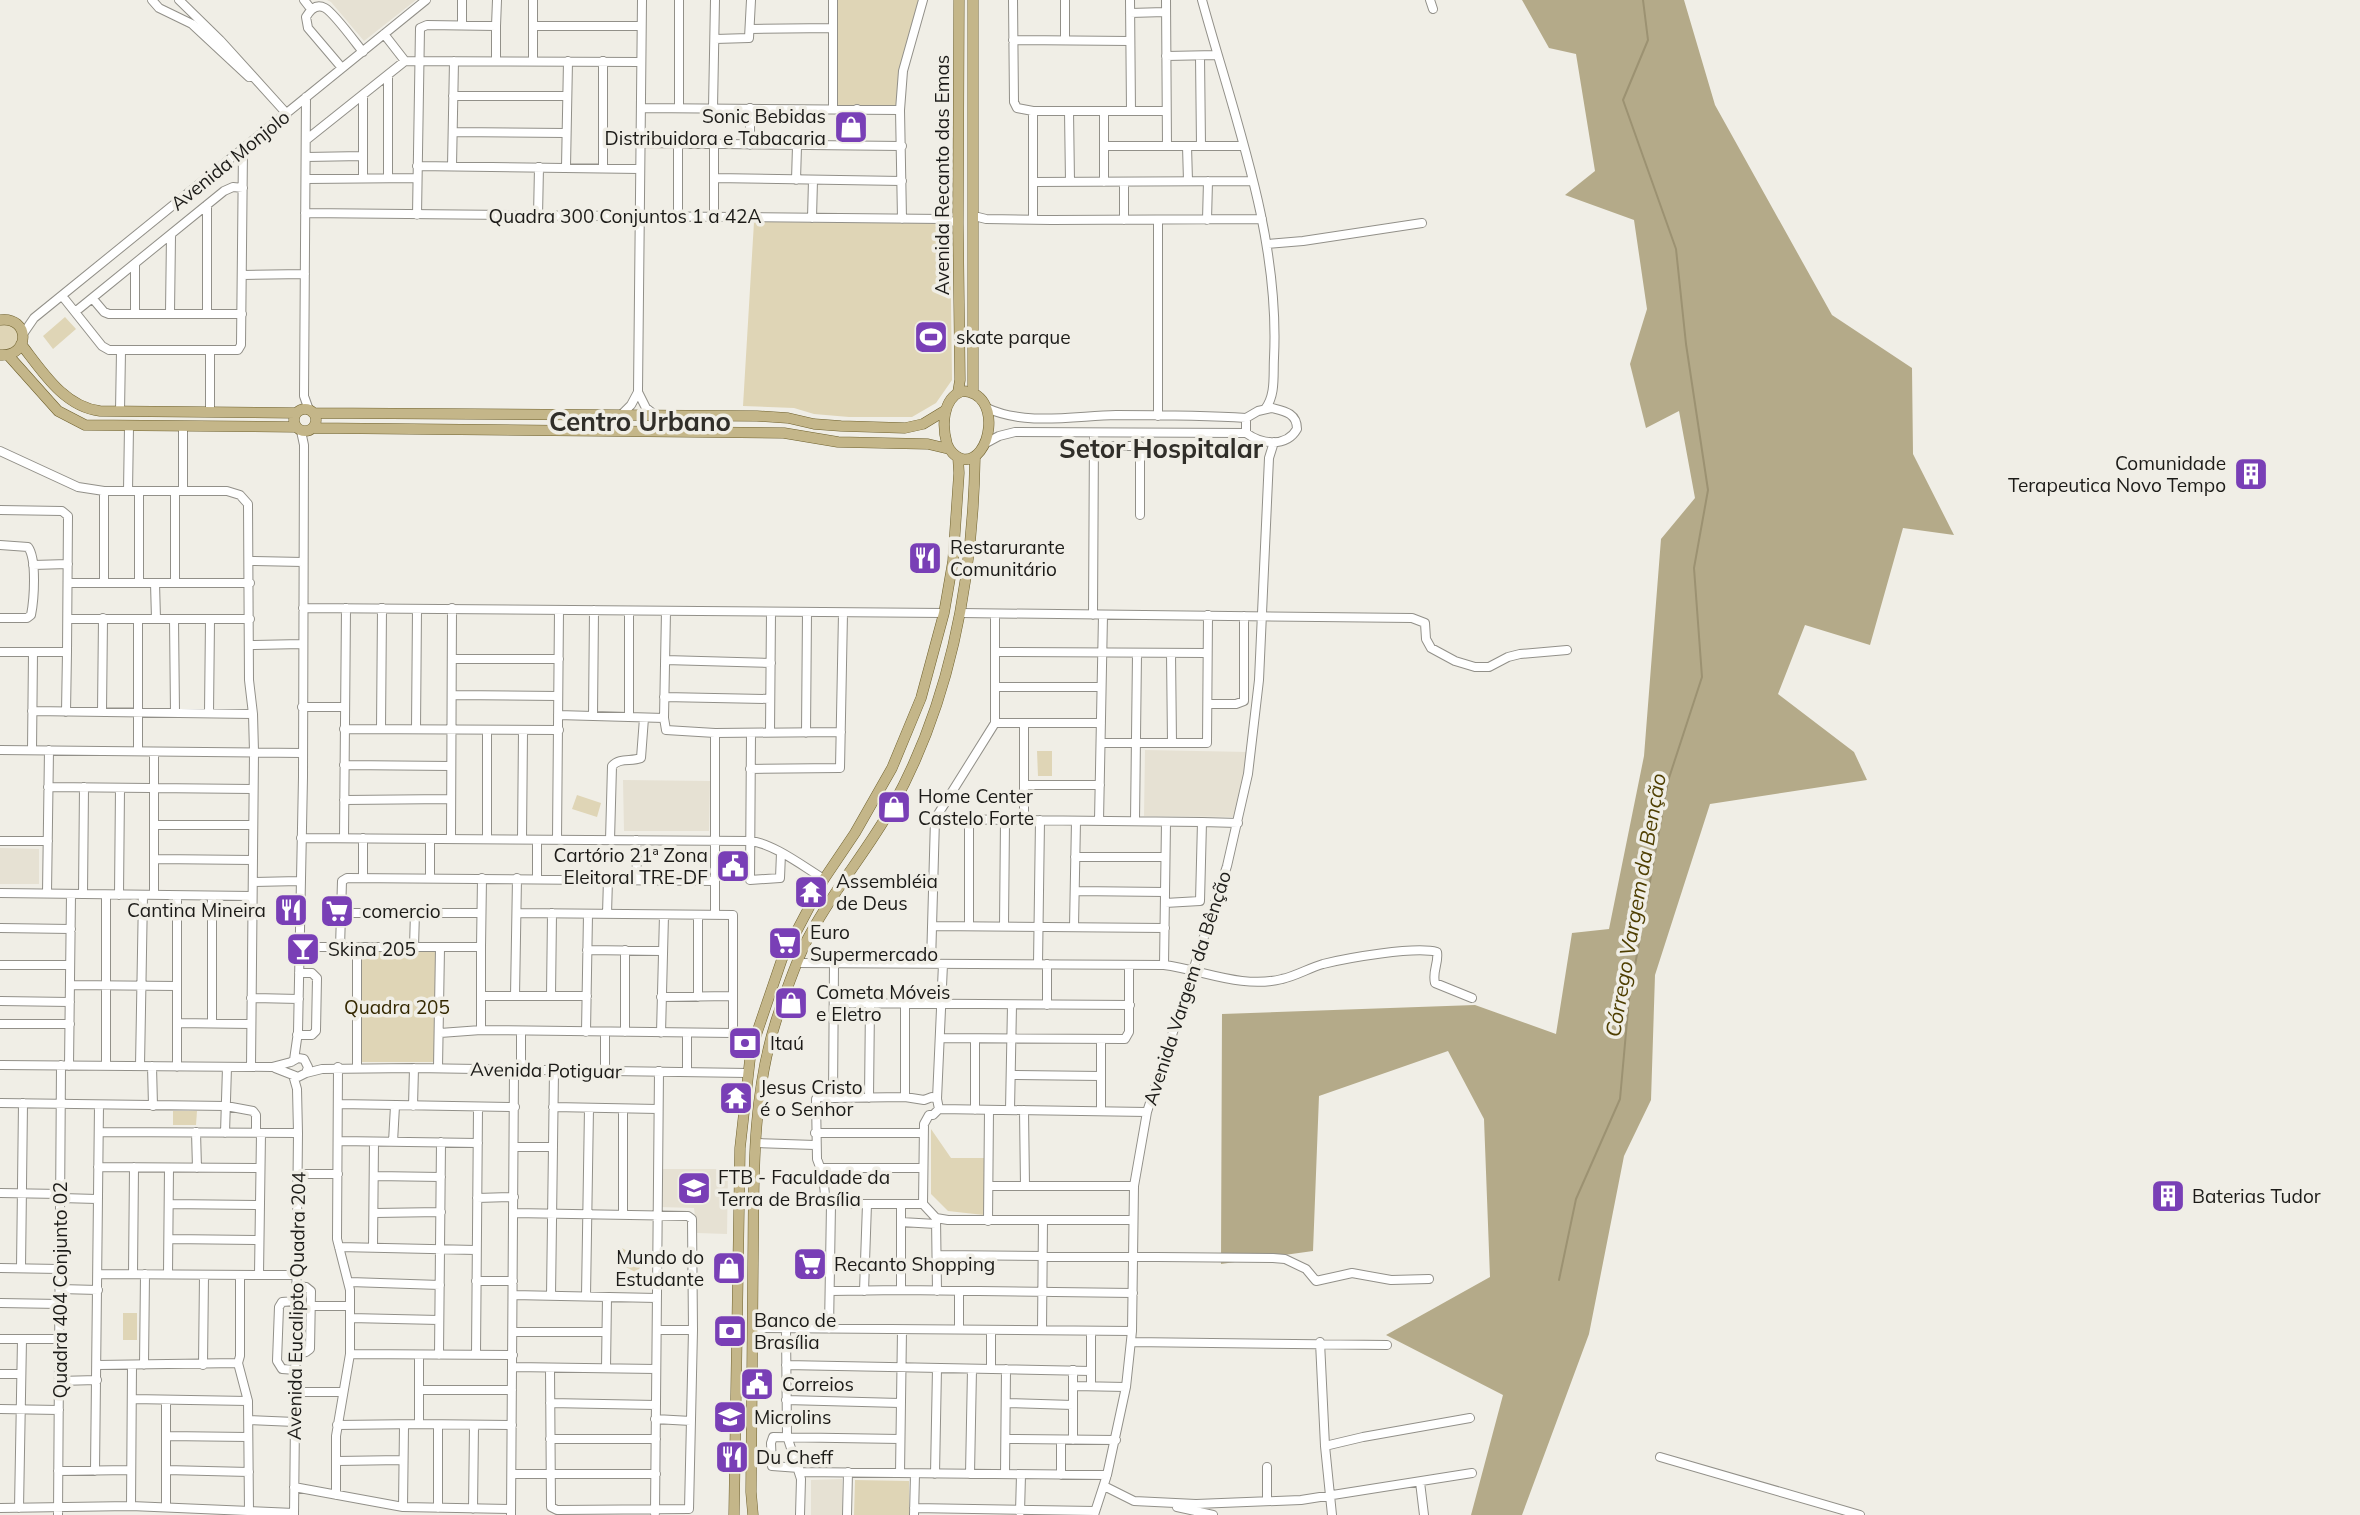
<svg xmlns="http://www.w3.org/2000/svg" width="2360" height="1515" font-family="Mulish,sans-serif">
	<rect width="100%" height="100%" fill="#f0eee6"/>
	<!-- built -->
	<path fill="#e6e1d3" d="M327,0H416L364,41L331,2Z
		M1145,750L1249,752L1235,817L1144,816Z
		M623,780L710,781L709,831H624Z
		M0,848L39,849V884H0Z
		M662,1169H728L727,1234L697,1233L694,1208L659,1207Z
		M842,1479V1515H811V1480Z"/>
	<!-- green -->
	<path fill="#dfd5b6" d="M837,0H920L896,105L835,106Z
		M754,222L950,223L952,380L936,403L912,417H849L814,414L794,408L743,406Z
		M65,317L76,329L53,349L43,336Z
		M4,321L19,330L18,347L0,352V322Z
		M1037,751H1052V776H1038Z
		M577,795L601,803L597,817L572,809Z
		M357,950L437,952L436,1062H360Z
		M173,1111H197L196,1125H173Z
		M931,1129L951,1158H984V1215L948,1211L931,1194Z
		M622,1248L644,1260L637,1273L615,1261Z
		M123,1313H137V1340H123Z
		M855,1480L909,1481V1515H854Z"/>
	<!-- forest -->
	<path fill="#b4aa89" d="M1522,0H1684L1715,105L1832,315L1912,368L1913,454L1954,535L1903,528L1870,645L1805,625L1778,694L1854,752L1867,780L1710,804L1655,975L1651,1100L1624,1156L1589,1334L1522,1515H1471L1503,1395L1386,1335L1490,1277L1484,1119L1448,1051L1319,1096L1313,1251L1221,1264L1222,1014L1475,1005L1556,1034L1572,933L1609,929L1644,756L1661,539L1695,498L1679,411L1646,428L1630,364L1647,309L1634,220L1565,195L1595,171L1576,54L1549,48Z"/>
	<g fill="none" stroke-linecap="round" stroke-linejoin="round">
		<!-- stream -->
		<path stroke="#9c9272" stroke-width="2" d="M1559,1280L1576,1199L1620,1099L1629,999L1668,781L1702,677L1694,568L1708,490L1686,344L1676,249L1623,100L1648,40L1643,0"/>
		<!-- minor casing -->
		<g stroke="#929089" stroke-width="10">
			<path id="minor" d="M152,0L159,8L192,24L249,77
				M179,0L220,40L287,114
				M304,0L311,9
				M1013,0L1014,102L1017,108L1033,111H1165
				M1130,0L1131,111
				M1166,0L1167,146
				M1202,0C1234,117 1280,235 1274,358C1273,375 1276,395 1265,409
				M1430,0L1433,9
				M1130,13L1165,12
				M462,25V0
				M496,26L497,0
				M533,26H641
				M751,29L833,28
				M384,34L405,61
				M715,39L749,38L751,0
				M1013,40L1130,41
				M1065,40V0
				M1166,56L1217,55
				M1200,56L1201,146
				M533,61V0
				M603,61V168
				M342,68L308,28L306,17C310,10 316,3 325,8C334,13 355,42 363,52
				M388,76V178
				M453,96H567
				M306,97L304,396L309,410
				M641,108L900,110
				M679,108V0
				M713,108L715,0
				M750,108V145
				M833,108V0
				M1033,111V219
				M1069,111L1070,182
				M453,132L566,133
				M306,140L405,61L641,62
				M641,143L902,146
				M678,144V217
				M857,145V109
				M1104,146H1243
				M1187,146L1188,181
				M306,157L363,156
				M417,166L640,169
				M452,166L454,61
				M566,167L568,61
				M363,178V95
				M714,178L902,181
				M306,179L417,178
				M796,180L797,146
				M1033,182L1253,181
				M1104,182V111
				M1124,182V220
				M305,213L944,219L958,223
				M417,215L420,28L427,25L496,26V61
				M538,216L539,167
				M974,216L986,219L1052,220L1262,219
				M714,217V144
				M812,218L813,180
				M902,219L900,110L903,71L923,0
				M1207,220L1208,181
				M1268,244L1303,241L1422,223
				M135,265V314
				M242,275L305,274
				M63,297L102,346L109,350H238L241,345L243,149
				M93,299L104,312L109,314H242
				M75,312L224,191L233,187L243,188
				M170,313L171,235
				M207,313V205
				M23,334L34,318L426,0
				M638,392L646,408L655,415
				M987,408C1025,426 1074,416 1116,415C1159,415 1203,415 1246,418
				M1272,408C1284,411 1297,413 1297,429C1286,448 1261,444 1246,433V418L1258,411Z
				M120,411L121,351
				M210,412V350
				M621,415L631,405L638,392L642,0
				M1158,416V220
				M986,443L999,436L1015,432L1246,433
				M1094,446H1140V515
				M0,451L78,487L104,491H227L240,495L248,504L249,680L253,714L254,752L251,1067
				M104,491V582
				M128,491L129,427
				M139,491V582
				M183,491V428
				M0,510L62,511L68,516L67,652
				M0,545L28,547C37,559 34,600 31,615L27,618H0
				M250,561L303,562
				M33,565L68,564
				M68,583H250
				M155,583L156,619
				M175,583V491
				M303,608L944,613
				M666,611L664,718L666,730L715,733L841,732
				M961,613L1412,618L1425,623L1426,639L1431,648L1455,661L1475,667H1489L1508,657L1520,654L1567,650
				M1093,615L1094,433
				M68,619H250
				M174,619L175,713
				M250,645L302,644
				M0,652H67L66,712
				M995,652L1207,653
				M1171,653L1172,743
				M452,659H559
				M665,660L771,663
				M995,687H1101
				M452,695L558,696
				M664,697L770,699
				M1208,704H1236L1244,701V616
				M302,707H344
				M32,711L253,714
				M102,712L103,618
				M209,713L210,620
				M558,715L664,718
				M593,716L594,610
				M629,717V611
				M995,723H1101
				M344,729L559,730
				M381,729L382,608
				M416,729L417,609
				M770,732L771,612
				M715,733V914
				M751,733L750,880L780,878L781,853
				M806,733L807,612
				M1101,743H1207L1208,615
				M0,750L302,753
				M32,750L33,652
				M138,751V619
				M344,765L451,766
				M750,769L840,768L843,613
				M1024,785H1100
				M48,787L253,789
				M344,800L451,799
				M935,819L1202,822
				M969,820V925
				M1024,820V723
				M1099,821L1103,615
				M1135,821L1137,654
				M155,825H253
				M344,837L346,608
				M301,838L750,841C773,843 804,867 824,879
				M363,838V876
				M451,839L452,608
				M487,839V730
				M522,839L523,731
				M557,840L559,610
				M610,840L612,766C620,757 631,762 641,758L644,718
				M636,840L637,879
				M0,841H48
				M1075,857H1165
				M155,859L253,860
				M430,877V840
				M537,878V840
				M253,882L300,881
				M1075,891L1165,892
				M0,893L252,896
				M47,893L49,750
				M83,894L84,787
				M119,895L120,788
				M154,895V752
				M212,896V1023
				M1165,903L1200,901L1202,822L1238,823
				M340,913H481
				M607,914L608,879
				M698,915V997
				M932,926L1165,928
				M1004,926L1005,821
				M1074,927L1076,821
				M0,928L71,929
				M300,947H481L482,878
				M340,947L342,881L347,878L715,881
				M357,947V1068
				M414,947L415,912
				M587,950L662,951
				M625,950V1032
				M798,963L1164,965C1203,970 1242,989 1282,979C1296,976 1309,968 1323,964C1347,958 1415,946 1437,952C1439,963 1432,971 1435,983L1472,998
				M931,963L935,819L995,723V614
				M1038,964L1040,820
				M0,965H70
				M1164,965L1166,822
				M70,985L177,986
				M481,996H587
				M515,996L517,878
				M551,996L552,913
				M661,997L732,996
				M251,998L299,999
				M0,1001L70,1002
				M834,1003L1130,1005
				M1047,1005V964
				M177,1023L251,1024
				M0,1024H70
				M481,1030V947
				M521,1031V1070
				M586,1032L588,914
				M440,1033L481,1030L733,1033V915L517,913
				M661,1033L664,915
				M297,1035H312L316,1031L317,978L312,973H299
				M941,1038L1125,1039L1129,1032V966
				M1101,1040V1111
				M294,1060L298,1032L303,777L304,445L301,431
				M0,1065L272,1067L291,1062
				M69,1066L71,894
				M106,1066V895
				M140,1066L143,895
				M152,1066L153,1106
				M177,1067V896
				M275,1068L298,1077L306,1073L308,1067L304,1059L298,1058L291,1062
				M438,1068L440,948
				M687,1071V1033
				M605,1072V1032
				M306,1073L322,1069L414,1068L748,1073
				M293,1075L297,1089L298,1133L294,1515
				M1011,1075L1101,1076
				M905,1097V1003
				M833,1098L905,1097L924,1100L932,1097L937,1099
				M869,1098L870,1003
				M0,1103L226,1106L253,1111L256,1115V1132
				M339,1104L515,1107
				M413,1106L414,1068
				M553,1107L658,1109
				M939,1109L937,1099L943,964
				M975,1110V1039
				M1010,1110L1012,1005
				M1024,1110L1025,1186
				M99,1132L298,1133
				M196,1132L197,1168
				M225,1133L227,1067
				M815,1133H923
				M339,1141L478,1143
				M393,1142L395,1106
				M756,1143L815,1145
				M515,1147H553
				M98,1167L260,1168
				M821,1168H923
				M297,1174H338
				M375,1176L441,1177
				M989,1186H1134
				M0,1193L61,1194
				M61,1198L97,1199
				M477,1198L514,1197
				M169,1204L259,1205
				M831,1204H923L936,1218L948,1220H1132
				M901,1204V1290
				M923,1204L924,1124L929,1115H933L939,1109L1147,1112
				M375,1213L441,1212
				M514,1213L688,1216L692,1219L693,1330L689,1509L557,1510L551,1507L550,1368
				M623,1214V1109
				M936,1218L937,1291
				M988,1221L989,1110
				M901,1222L936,1224
				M169,1239L259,1240
				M339,1247L476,1250
				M373,1247L374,1142
				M937,1255L1273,1258L1285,1259L1306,1269L1316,1281L1352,1273L1391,1280L1429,1279
				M0,1268L60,1269
				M21,1268L23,1103
				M98,1274L259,1275L261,1133
				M133,1274L134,1167
				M168,1274L169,1168
				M259,1275H296
				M476,1281H513
				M350,1282L440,1285
				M60,1289L98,1290
				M830,1291L901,1290L1133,1293
				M864,1291L867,1204
				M513,1295L657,1298
				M551,1296L554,1071
				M586,1296L589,1108
				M295,1301L282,1302L279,1307L277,1361L282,1369L296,1370
				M0,1303L60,1304
				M312,1306H350
				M350,1318L439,1320
				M753,1328L1132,1331
				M786,1329L787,1436L801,1479L800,1515
				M829,1329L831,1204L828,1202L825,1195L823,1175L817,1159L816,1099L818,1097L833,1098L834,963
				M959,1329V1291
				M657,1330H693
				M1042,1330L1043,1220
				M991,1331V1369
				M1091,1331V1386
				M513,1332H606
				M0,1339H59
				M1131,1342L1387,1345
				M1320,1342L1325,1446L1332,1515
				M296,1354L306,1352L310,1349L311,1291L306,1287L296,1286
				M350,1354L513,1355
				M439,1355L441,1142
				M476,1355L478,1108
				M238,1363L248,1401L249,1512
				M97,1365L238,1363L240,1356V1275
				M144,1365L145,1274
				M203,1365L204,1275
				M786,1365L1091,1371
				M513,1367L656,1369
				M606,1368L607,1297
				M0,1374H21
				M59,1381L97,1380
				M1074,1386L1126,1387
				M420,1390H512
				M296,1392H343
				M132,1399L248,1401
				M786,1400L900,1403
				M550,1403L656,1405
				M1006,1403L1073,1405
				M0,1409L59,1410
				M655,1419L691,1421
				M249,1420L295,1422
				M419,1424L512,1425
				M337,1425L419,1424V1355
				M438,1425V1508
				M166,1436L248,1437
				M550,1439H656
				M1006,1439L1116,1440
				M1073,1440V1370
				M1325,1446L1363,1437L1470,1418
				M1660,1457L1860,1515
				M337,1461L402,1460
				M799,1468L772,1466L771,1443L773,1437L900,1439
				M166,1470L249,1472
				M58,1471L131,1470
				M95,1471L99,1105
				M800,1472L1107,1475
				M900,1473L902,1330
				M512,1474H656
				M935,1474L937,1368
				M970,1474L972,1369
				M1005,1474L1006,1369
				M1061,1475V1440
				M1420,1482L1424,1515
				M1104,1486L1134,1501L1196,1504L1301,1500L1472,1473
				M294,1487L403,1507L511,1509
				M336,1495V1436L350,1354V1290L337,1239L338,1067
				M1267,1500V1467
				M131,1506L132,1365
				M166,1507V1400
				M403,1507L404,1426
				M1177,1507L1213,1515
				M0,1508L131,1506L294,1513
				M19,1508L22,1339
				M914,1508L1095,1511
				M473,1509L474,1426
				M1020,1512L1021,1475
				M655,1513L659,1071
				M58,1515L61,1065
				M511,1515L514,1070
				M847,1515L848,1472
				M914,1515L915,1474
				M1094,1515L1107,1475L1126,1387L1132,1331L1134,1186L1147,1112L1227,866L1248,774L1259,680L1269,458L1274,442"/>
		</g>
		<!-- major casing -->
		<g stroke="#6f612e" stroke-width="11">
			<path id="major" d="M0,320C30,316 31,357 0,355
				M21,344C42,371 64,407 100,411L296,413
				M8,355L58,411L85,425L296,427
				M962,391C1004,392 991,465 962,459C955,457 949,450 947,444C942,426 942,399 962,391Z
				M958,392L960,380L958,223L959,0
				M973,392V0
				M294 420a11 11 0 1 1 22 0a11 11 0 1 1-22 0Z
				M313,413L757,416L788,418L814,424L841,426L905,428L923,424L946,410
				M313,428L784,433L838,442L928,444L949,449
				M734,1515L740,1148L751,1050L782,959L824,879L855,833L892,768L921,698L944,613L953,561L959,473L958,457
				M753,1515L751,1492C752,1416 753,1340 753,1264C754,1183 751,1099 776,1021C785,994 794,966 807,940C831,893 866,853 892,807C951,701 973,577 975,457"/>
		</g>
		<!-- minor -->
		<use href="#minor" stroke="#fff" stroke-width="8"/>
		<!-- major -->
		<use href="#major" stroke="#c4b689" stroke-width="10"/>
	</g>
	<!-- icons -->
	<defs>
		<g id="shop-square" transform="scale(1.75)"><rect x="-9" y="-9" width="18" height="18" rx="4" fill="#793fb6" stroke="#f0eee6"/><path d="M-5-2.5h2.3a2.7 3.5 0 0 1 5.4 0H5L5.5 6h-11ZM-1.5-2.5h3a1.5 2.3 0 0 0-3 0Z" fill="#fff"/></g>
		<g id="stadium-square" transform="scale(1.75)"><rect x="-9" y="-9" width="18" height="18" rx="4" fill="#793fb6" stroke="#f0eee6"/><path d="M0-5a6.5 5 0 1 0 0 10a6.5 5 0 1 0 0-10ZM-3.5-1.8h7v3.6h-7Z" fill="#fff"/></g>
		<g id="building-square" transform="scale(1.75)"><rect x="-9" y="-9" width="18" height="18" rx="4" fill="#793fb6" stroke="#f0eee6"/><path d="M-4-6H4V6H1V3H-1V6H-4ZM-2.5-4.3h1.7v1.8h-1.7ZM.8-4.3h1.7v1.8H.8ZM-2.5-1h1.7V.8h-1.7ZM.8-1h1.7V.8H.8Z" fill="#fff"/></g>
		<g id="restaurant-square" transform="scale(1.75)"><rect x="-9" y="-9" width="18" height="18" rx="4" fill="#793fb6" stroke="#f0eee6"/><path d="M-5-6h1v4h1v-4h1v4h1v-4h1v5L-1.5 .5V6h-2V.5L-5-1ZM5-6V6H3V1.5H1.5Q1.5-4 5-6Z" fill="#fff"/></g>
		<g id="civic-square" transform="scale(1.75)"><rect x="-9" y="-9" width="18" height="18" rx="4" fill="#793fb6" stroke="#f0eee6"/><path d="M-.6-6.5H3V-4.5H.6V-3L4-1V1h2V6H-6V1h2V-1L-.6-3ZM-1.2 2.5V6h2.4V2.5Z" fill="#fff"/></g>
		<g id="temple-square" transform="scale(1.75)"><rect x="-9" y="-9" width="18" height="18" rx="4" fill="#793fb6" stroke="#f0eee6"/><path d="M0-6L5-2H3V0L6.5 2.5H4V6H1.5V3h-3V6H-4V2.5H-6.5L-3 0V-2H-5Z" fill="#fff"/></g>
		<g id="supermarket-square" transform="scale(1.75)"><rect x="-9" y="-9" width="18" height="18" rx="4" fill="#793fb6" stroke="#f0eee6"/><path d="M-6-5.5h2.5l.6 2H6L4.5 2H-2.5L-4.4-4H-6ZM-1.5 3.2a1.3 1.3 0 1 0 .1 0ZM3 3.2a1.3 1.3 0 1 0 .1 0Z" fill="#fff"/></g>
		<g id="bar-square" transform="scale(1.75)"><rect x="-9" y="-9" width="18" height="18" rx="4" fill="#793fb6" stroke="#f0eee6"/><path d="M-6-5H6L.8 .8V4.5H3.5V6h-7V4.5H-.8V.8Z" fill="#fff"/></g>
		<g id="bank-square" transform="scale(1.75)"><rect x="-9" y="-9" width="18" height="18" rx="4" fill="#793fb6" stroke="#f0eee6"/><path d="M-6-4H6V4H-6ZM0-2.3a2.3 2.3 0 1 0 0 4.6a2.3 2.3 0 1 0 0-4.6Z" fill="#fff"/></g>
		<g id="university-square" transform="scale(1.75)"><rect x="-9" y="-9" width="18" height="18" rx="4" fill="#793fb6" stroke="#f0eee6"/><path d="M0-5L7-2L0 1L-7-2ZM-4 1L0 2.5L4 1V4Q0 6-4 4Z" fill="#fff"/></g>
		<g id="school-square" transform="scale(1.75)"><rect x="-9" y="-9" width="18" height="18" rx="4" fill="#793fb6" stroke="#f0eee6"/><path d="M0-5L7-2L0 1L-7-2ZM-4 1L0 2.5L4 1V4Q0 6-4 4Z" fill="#fff"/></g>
	</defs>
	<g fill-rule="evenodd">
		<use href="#shop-square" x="851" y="127"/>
		<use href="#stadium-square" x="931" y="337"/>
		<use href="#building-square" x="2251" y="474"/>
		<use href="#restaurant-square" x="925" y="558"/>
		<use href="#shop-square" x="894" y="807"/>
		<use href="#civic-square" x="733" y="866"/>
		<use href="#temple-square" x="811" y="892"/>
		<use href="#restaurant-square" x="291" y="910"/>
		<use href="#supermarket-square" x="337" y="911"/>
		<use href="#supermarket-square" x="785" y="943"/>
		<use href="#bar-square" x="303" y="949"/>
		<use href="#shop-square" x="791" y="1003"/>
		<use href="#bank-square" x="745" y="1043"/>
		<use href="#temple-square" x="736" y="1098"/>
		<use href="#university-square" x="694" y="1188"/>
		<use href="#building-square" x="2168" y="1196"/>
		<use href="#supermarket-square" x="810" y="1264"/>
		<use href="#shop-square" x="729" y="1268"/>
		<use href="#bank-square" x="730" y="1331"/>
		<use href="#civic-square" x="757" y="1384"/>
		<use href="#school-square" x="730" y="1417"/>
		<use href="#restaurant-square" x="732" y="1457"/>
	</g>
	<g text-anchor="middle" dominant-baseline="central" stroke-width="7" stroke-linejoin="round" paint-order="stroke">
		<!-- poi labels -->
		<g font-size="19" fill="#1c1b18" stroke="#f0eee6" text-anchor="start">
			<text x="826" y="116" text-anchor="end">Sonic Bebidas<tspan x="826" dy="22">Distribuidora e Tabacaria</tspan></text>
			<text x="956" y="337">skate parque</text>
			<text x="2226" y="463" text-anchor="end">Comunidade<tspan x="2226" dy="22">Terapeutica Novo Tempo</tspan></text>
			<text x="950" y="547">Restarurante<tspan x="950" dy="22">Comunitário</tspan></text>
			<text x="918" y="796">Home Center<tspan x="918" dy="22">Castelo Forte</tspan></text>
			<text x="708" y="855" text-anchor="end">Cartório 21ª Zona<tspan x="708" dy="22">Eleitoral TRE-DF</tspan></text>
			<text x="836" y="881">Assembléia<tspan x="836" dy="22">de Deus</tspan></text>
			<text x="266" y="910" text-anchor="end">Cantina Mineira</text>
			<text x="362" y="911">comercio</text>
			<text x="810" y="932">Euro<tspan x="810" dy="22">Supermercado</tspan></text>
			<text x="328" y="949">Skina 205</text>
			<text x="816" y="992">Cometa Móveis<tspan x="816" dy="22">e Eletro</tspan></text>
			<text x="770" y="1043">Itaú</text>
			<text x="760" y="1087">Jesus Cristo<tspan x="760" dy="22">é o Senhor</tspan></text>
			<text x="718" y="1177">FTB - Faculdade da<tspan x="718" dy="22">Terra de Brasília</tspan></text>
			<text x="2192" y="1196">Baterias Tudor</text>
			<text x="704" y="1257" text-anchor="end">Mundo do<tspan x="704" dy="22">Estudante</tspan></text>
			<text x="834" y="1264">Recanto Shopping</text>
			<text x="754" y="1320">Banco de<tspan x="754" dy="22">Brasília</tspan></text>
			<text x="782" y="1384">Correios</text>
			<text x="754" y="1417">Microlins</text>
			<text x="756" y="1457">Du Cheff</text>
		</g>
		<!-- street labels -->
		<g font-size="19" fill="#1c1b18" stroke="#f0eee6">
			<text transform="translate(230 160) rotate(-39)">Avenida Monjolo</text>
			<text transform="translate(942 175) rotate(-90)">Avenida Recanto das Emas</text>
			<text x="625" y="216">Quadra 300 Conjuntos 1 a 42A</text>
			<text transform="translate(1187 988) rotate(-72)">Avenida Vargem da Bênção</text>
			<text transform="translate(546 1070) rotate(1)">Avenida Potiguar</text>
			<text transform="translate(60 1290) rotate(-90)">Quadra 404 Conjunto 02</text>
			<text transform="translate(296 1306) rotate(-89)">Avenida Eucalipto Quadra 204</text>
		</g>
		<!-- park labels -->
		<g font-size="19" fill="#342800" stroke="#f0eee6">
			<text x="397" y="1007">Quadra 205</text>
		</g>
		<!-- water labels -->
		<g font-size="21" font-style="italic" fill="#4e3e00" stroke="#f0eee6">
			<text transform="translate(1635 905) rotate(-80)">Córrego Vargem da Benção</text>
		</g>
		<!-- district labels -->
		<g font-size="26" font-weight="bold" fill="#302e29" stroke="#f0eee6">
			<text x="640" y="421">Centro Urbano</text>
			<text x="1161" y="448">Setor Hospitalar</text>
		</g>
	</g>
</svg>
